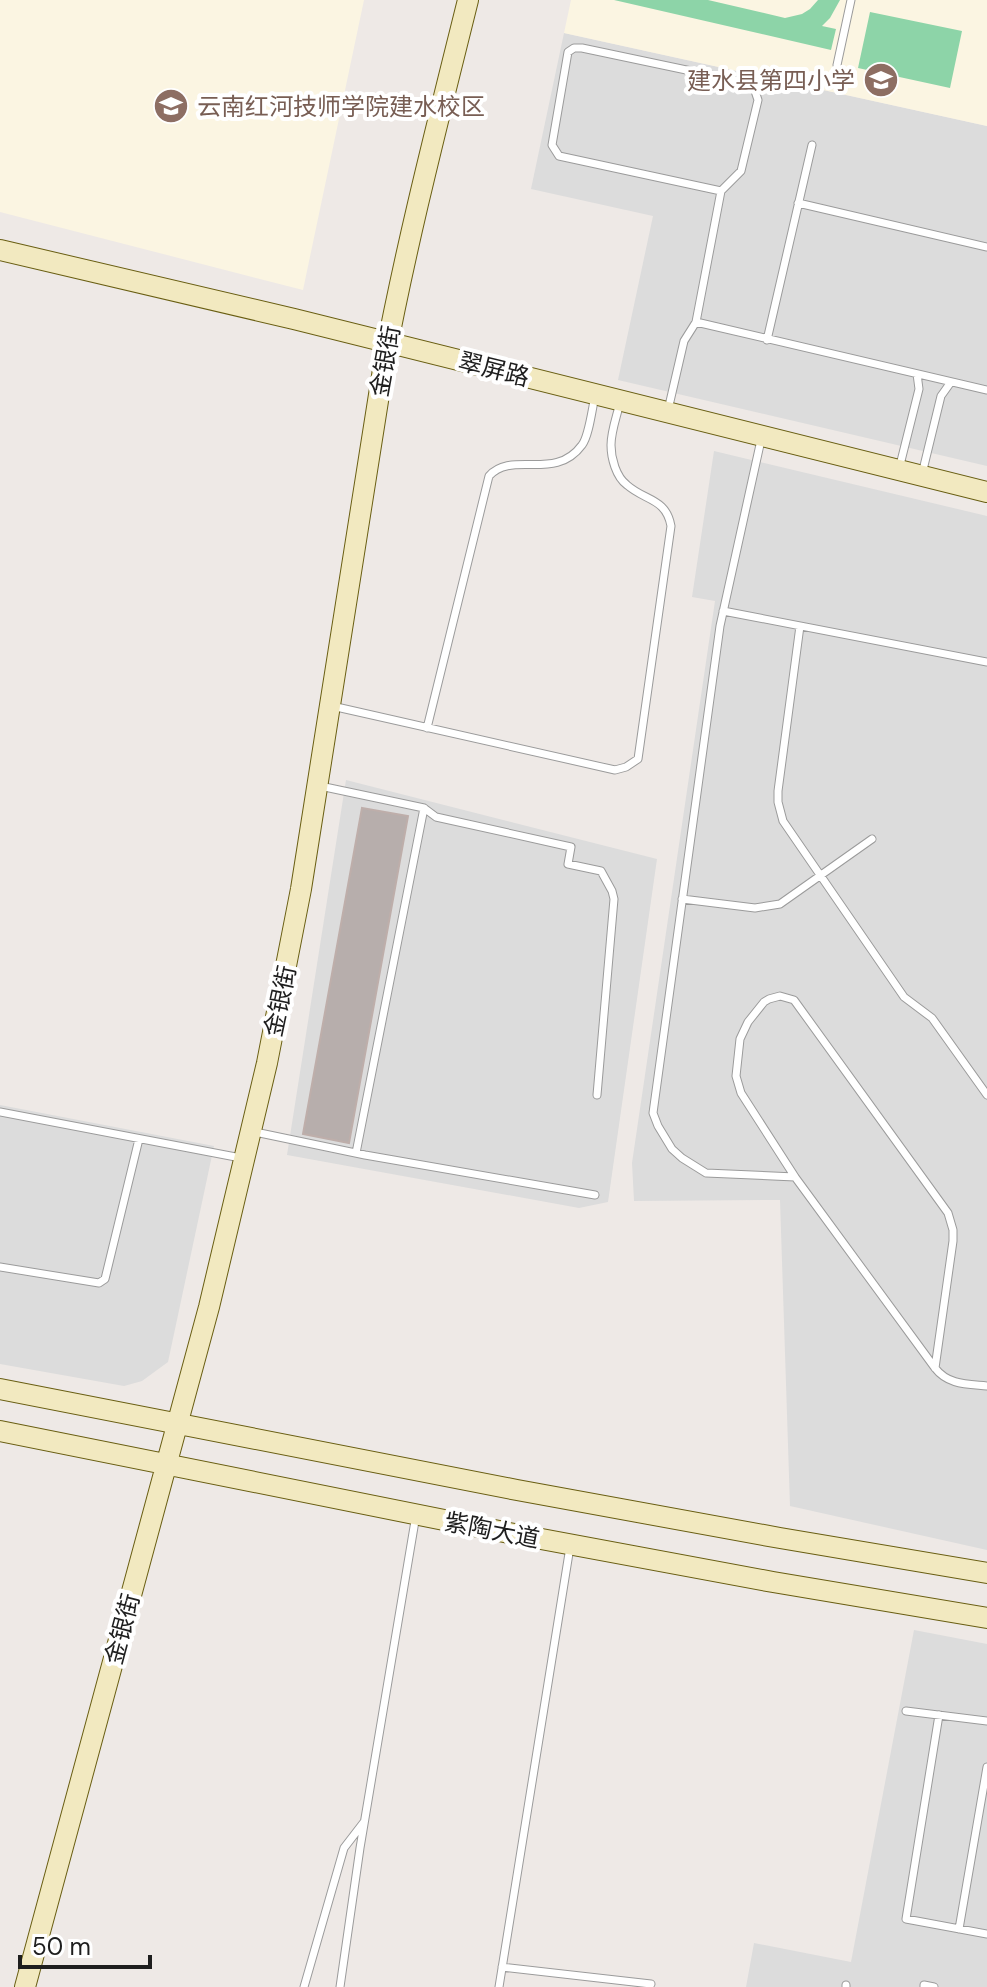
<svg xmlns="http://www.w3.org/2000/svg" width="987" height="1987" font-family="'DM Sans','Noto Sans SC',sans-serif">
	<rect width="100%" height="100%" fill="#eee9e6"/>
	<!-- residential -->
	<path fill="#dcdcdc" d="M564,33L987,126V466L618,380L653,216L531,189Z
		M714,451L987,516V1550L790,1506L780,1200L634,1201L632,1163L715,601L692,597Z
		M346,780L657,859L608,1202L579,1208L287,1155Z
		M0,1105L214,1146L168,1362L142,1381L124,1386L0,1364Z
		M914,1630L987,1644V1987H746L754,1943L851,1962Z"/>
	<!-- education -->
	<path fill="#fbf5e2" d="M0,0H364L303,290L0,212Z
		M571,0H987V126L564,33Z"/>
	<!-- pitch -->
	<path fill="#8dd4a8" d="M614,0H708L785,18L802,14L810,9L818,0H840L830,18L822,26L836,29L831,50Z
		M870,12L962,31L950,88L858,68Z"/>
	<!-- building -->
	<path fill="#b7aeac" stroke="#beaeaa" stroke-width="2" d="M362,808L408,816L349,1143L303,1134Z"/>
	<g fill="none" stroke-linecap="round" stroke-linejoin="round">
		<!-- lane casing -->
		<g stroke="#9b9b9b" stroke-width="9">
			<path id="lane" d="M837,65L851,0
				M798,203L987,247
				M696,322L987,390
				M767,340L812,145
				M668,410L684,341L696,322L721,191L741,171L758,100L755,91L748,83L582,48H574L568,52L552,145L559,156L721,191
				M761,440L720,626L653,1113L658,1126L672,1149L682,1158L706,1173L795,1177
				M899,469L919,389L917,374
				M922,474L941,396L951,382
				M723,611L987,662
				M800,626L778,791V802L783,821L904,997L932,1018L987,1095
				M332,706L615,770L626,767L638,759L671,526C666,498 645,501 627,485C616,477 611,458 611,445C611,431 617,416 620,402
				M427,728L489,476C512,450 555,482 582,445C589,436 592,409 595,396
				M320,786L424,808L436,817L571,847L568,864L601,871L612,891L614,899L597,1095
				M682,899L755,908L780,904L872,839
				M0,1112L241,1158
				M255,1132L365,1155L595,1195
				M356,1153L424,808
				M0,1267L99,1283L105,1279L139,1139
				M935,1368L953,1241V1230L948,1213L794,1000L780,996L769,999L764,1002L748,1022L740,1039L736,1076L741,1093L795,1177L935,1368C948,1385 967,1384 987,1386
				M906,1711L987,1721
				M939,1715L906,1919L987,1934
				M959,1929L987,1767
				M502,1967L651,1984
				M304,1987L344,1848L364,1822
				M340,1987L360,1848L416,1515
				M499,1987L570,1547
				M846,1987V1985
				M924,1987V1985L934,1987"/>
		</g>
		<!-- secondary casing -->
		<g stroke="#695e12" stroke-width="22">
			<path id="secondary" d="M0,250L294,319L987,492
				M0,1389L517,1490L780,1538L987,1573
				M0,1431L509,1533L773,1582L987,1618
				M25,1987L209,1307L267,1063L301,889L384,363C407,241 438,121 468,0"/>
		</g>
		<!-- lane -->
		<use href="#lane" stroke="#fff" stroke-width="7"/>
		<!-- secondary -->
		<use href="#secondary" stroke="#f2e9c0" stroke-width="20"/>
	</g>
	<!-- icons -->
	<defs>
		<g id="school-disc" transform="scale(1.8)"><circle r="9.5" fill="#8d6e63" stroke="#fff"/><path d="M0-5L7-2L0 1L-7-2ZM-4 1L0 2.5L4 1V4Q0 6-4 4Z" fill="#fff"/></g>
	</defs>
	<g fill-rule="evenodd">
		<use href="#school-disc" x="881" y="80"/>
		<use href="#school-disc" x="171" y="106"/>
	</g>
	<g text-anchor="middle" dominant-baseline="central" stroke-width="8" stroke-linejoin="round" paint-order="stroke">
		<!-- education labels -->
		<g font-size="24" fill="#785e54" stroke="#fff" text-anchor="end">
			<text x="855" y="80">建水县第四小学</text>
			<text x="197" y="106" text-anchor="start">云南红河技师学院建水校区</text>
		</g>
		<!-- street labels -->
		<g font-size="24" fill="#1e1e1e" stroke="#fff">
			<text transform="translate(385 361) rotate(-80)">金银街</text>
			<text transform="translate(494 369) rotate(14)">翠屏路</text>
			<text transform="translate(280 1001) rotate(-78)">金银街</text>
			<text transform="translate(492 1530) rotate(11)">紫陶大道</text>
			<text transform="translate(122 1629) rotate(-75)">金银街</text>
		</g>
	</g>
	<!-- scale -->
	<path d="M20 1955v12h130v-12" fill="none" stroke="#1e1e1e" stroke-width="4"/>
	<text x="32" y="1955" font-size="24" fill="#1e1e1e" stroke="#ffffff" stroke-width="6" paint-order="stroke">50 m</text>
</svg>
